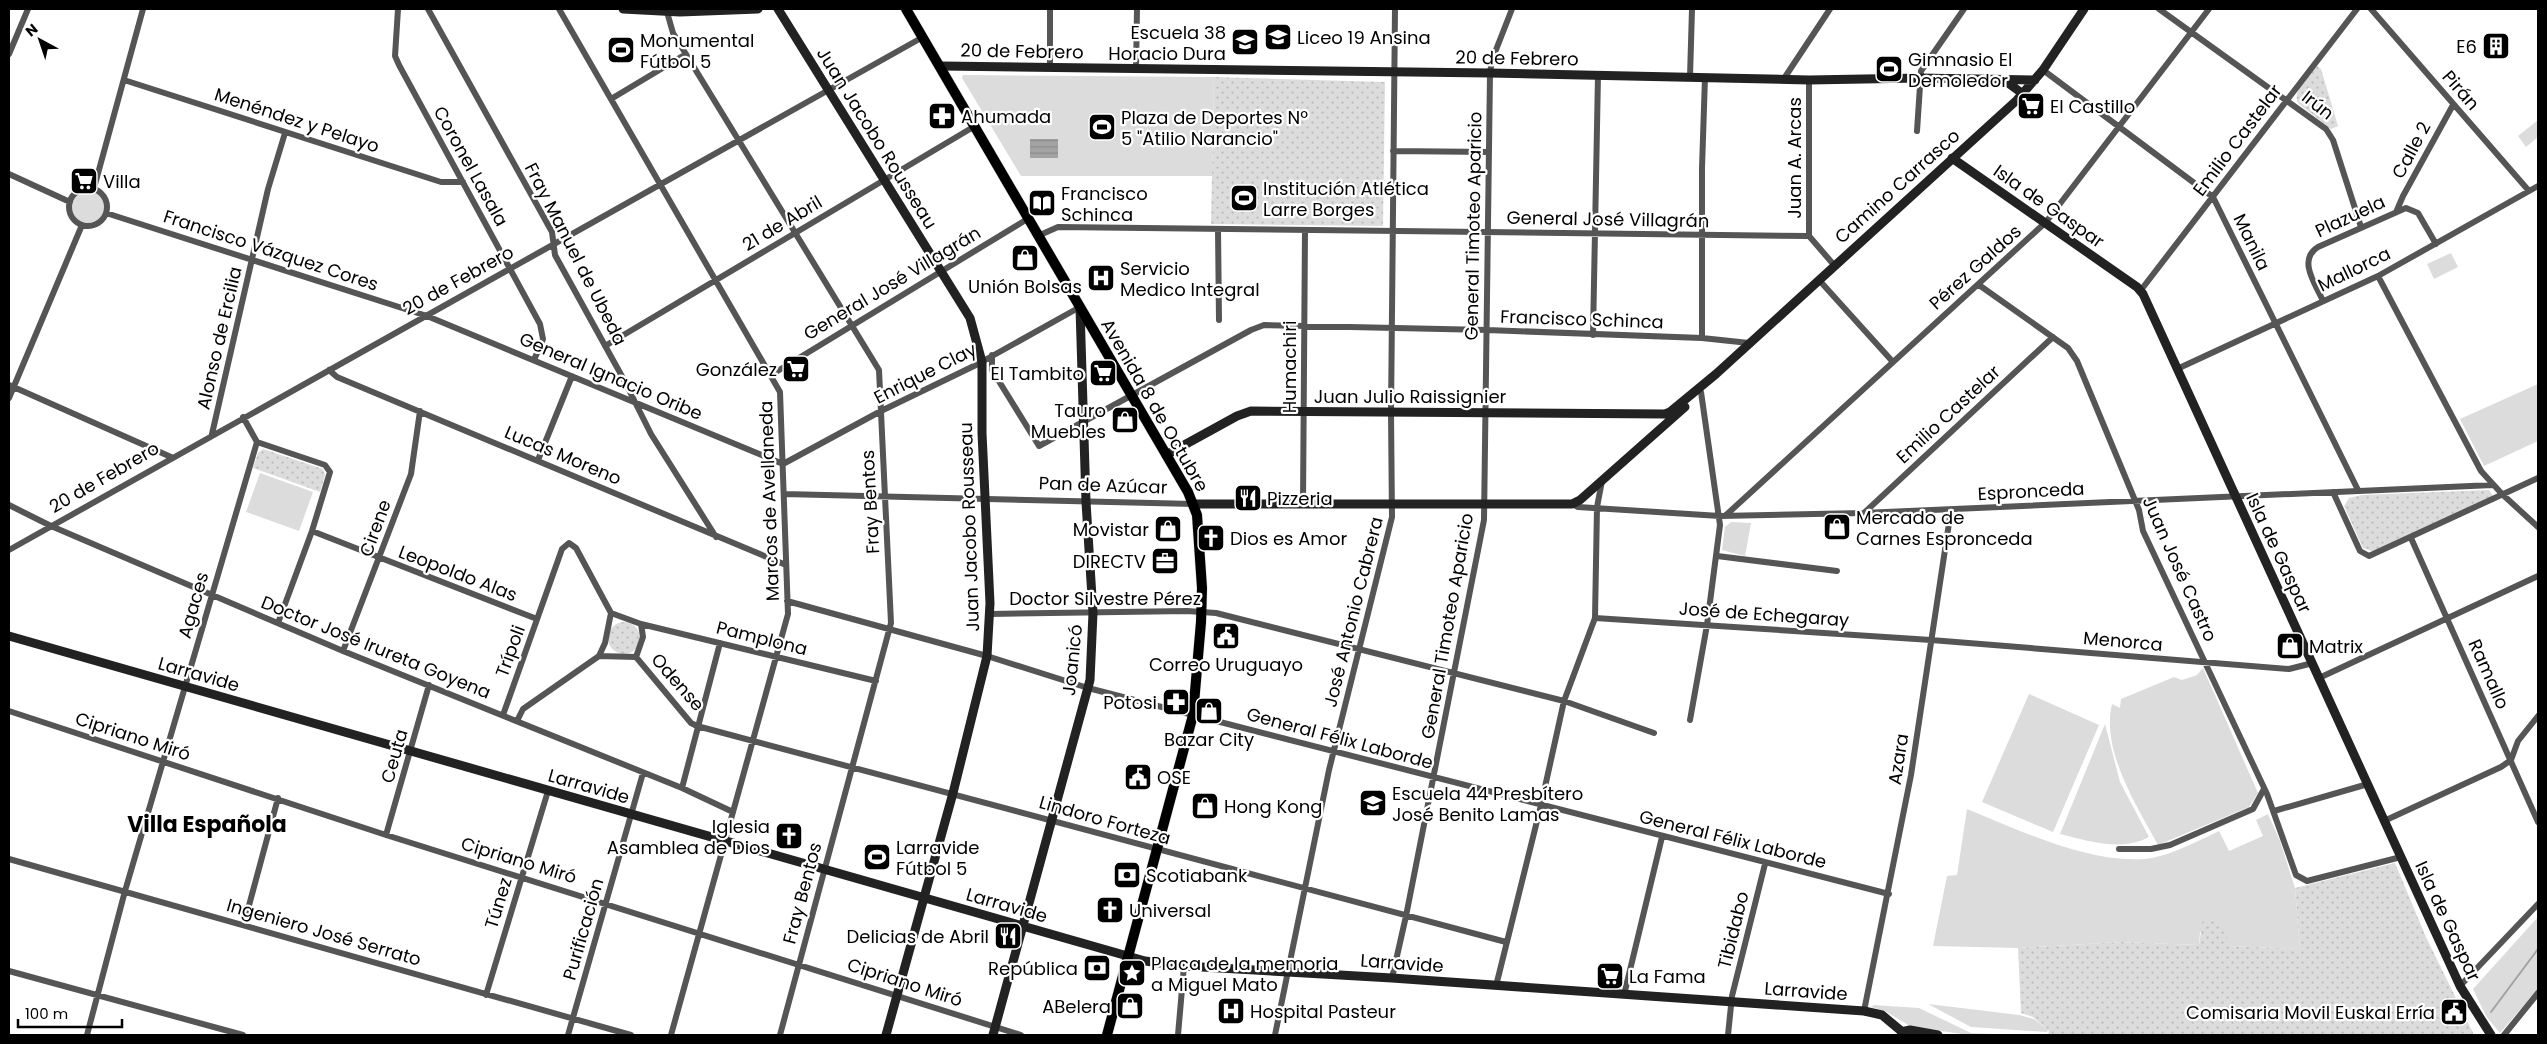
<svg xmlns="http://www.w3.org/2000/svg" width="2547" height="1044" font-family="Poppins,sans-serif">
	<defs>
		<pattern id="park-dots" width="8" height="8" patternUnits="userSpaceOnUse" patternTransform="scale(1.25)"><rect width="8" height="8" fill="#dcdcdc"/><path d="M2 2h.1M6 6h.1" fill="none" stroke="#bbb" stroke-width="1.8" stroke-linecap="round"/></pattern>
		<pattern id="water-rules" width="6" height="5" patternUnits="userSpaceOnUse" patternTransform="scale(1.25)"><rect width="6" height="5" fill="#a3a3a3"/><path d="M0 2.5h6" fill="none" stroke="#8b8b8b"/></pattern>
	</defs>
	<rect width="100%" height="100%" fill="#fff"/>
	<!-- grass -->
	<path fill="#dcdcdc" d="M963,75L1214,77L1212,176H1021L962,78Z
		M2538,120V137L2526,147L2518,136Z
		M71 206a17 17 0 1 1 34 0a17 17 0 1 1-34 0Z
		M2451,253L2458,267L2434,279L2427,264Z
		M2538,384V441L2484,466L2460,419Z
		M260,473L313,492L299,531L246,512Z
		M1731,522L1751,523L1745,556L1722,550L1725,527Z
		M2203,668L2258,793L2249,807L2158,845C2136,805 2101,750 2112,704L2120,708L2121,699L2174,677L2182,680L2197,675Z
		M2029,694L2099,725L2053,832L1982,802Z
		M2105,724L2120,782L2149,837C2121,852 2089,841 2060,834Z
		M1967,809C2019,830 2087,863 2144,859C2168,857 2198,841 2219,831L2229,851L2263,836L2256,820L2268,814L2280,841L2295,888L2300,949L2228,946L2200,932L2199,945L2121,942L2018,948L1933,946L1947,876L1957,875Z
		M2538,917V989L2500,1033L2486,1016L2473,989Z
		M1928,1004L2019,1015L2034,1019L2048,1030L2047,1032L1971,1027Z
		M1874,1005L1919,1008L1971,1033L2013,1035H1968L1910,1026L1885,1011L1871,1007Z"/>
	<!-- park -->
	<path fill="url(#park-dots)" d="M2317,66L2321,69L2338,126L2331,129L2299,104C2290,92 2310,75 2317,66Z
		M1214,77L1385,82L1383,226L1211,224Z
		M263,449L323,469L325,475L320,492L253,468L258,453Z
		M2489,490L2493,496L2374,552L2363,548L2344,506L2349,498L2362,495Z
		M608 638a16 16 0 1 1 32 0a16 16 0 1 1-32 0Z
		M2395,863L2426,937L2474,1035H2048L2049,1031L2033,1017L2021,1013L2018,948L2121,942L2199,945L2203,919H2211L2227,934L2228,946L2300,949L2295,888Z"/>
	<!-- water -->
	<path fill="url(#water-rules)" d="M1030,139H1058V158H1030Z"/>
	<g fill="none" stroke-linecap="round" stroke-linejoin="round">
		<!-- stream -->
		<path stroke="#a3a3a3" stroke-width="2" d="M2491,1012L2538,949"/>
		<!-- primary casing -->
		<g stroke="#dbdbdb" stroke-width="11">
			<path id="primary" d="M906,9L1188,492L1197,515L1202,588L1201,622L1193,715L1107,1035"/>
		</g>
		<!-- street -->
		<path stroke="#555" stroke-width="6" d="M398,9L395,56L399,65L540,324L543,339L534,360
			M428,9L552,232L555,255L624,380L651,434L716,537
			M559,9L780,392L788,614L671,1035
			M2159,9L2326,129L2333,140L2361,227
			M2371,9L2529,191
			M667,12L673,33L879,370L891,623L780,1035
			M9,54L28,9
			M1050,67V9
			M1136,70L1137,9
			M2043,70L2213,197L2358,490
			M1690,77L1692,9
			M124,80L441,182H463
			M1783,80L1830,9
			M611,99L686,54
			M1917,131L1921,71L1964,9
			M1393,151L1489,152
			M9,174L70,202
			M69 207a19 19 0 1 1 38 0a19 19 0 1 1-38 0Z
			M94,188L143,9
			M2397,210L2403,196L2453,105
			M106,213L427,316L783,464
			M1218,229L1219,320
			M1040,235L1058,227L1809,236L1834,265
			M1809,236V80
			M2378,276L2481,471L2502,494L2538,527
			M1819,280L1893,362
			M1979,285L2068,348L2077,361L2139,510L2143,531L2267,794L2296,875L2307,881L2401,857
			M2141,290L2357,9
			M2323,301C2316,285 2297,260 2318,247L2406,208L2418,213L2436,244
			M1593,335L1598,75
			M1702,338V168L1705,77
			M605,346L975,126
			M992,355V370L1039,446L1251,330L1264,325L1487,330L1702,338L1749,343
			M2177,369L2378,276L2538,186
			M329,370L337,377L786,565
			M771,375L1029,218
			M9,385L171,457
			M9,398L82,225
			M212,434L268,189L285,133
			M257,442L325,465L330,472L312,531L278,623
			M538,460L572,376
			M783,464L881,411L976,365L1080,307
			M2333,492L2360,551L2369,556L2538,478
			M784,494L1194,504
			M1303,504L1305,230
			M1572,504L1578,507L1720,516L1863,513L2493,485
			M9,505L51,526L343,651L682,788L733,812
			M1864,513L2053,337
			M1725,516L2046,222L2209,9
			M312,531L537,619
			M2411,538L2538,822
			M9,550L923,37
			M1717,556L1837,571
			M787,601L987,656L1088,688L1889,894
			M990,614L1187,611L1216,613L1564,701L1654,733
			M1595,618L1931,640L2289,669L2313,663
			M343,651L411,474L420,411
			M599,656L605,643L611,613
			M636,657L643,637L641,624
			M2319,678L2538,576
			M9,711L386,835L1021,1035
			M503,715L562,549L569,543L576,548L611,613L641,624L876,681
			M1690,720L1707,625L1720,525L1701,392
			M517,721L523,709L599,656L636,657L691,723L697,726L1506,942
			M682,788L720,643
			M2274,811L2368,784
			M2384,821L2501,767L2511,760L2518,741L2538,716
			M386,835L429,685
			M2119,849H2151L2170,845L2253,809L2264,789
			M9,859L631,1035
			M244,924L278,798
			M9,971L243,1035
			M1392,978L1406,916L1484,520L1490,73L1492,60L1512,9
			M1496,986L1541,805L1564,701L1595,618L1597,507L1602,481
			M2460,986L2538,904
			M486,995L548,791
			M1624,995L1662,837
			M1864,1011L1911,775L1951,510
			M87,1035L125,891L257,442L243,417
			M568,1035L643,773
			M1178,1035L1184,966
			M1275,1035L1329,770L1392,517L1391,413L1395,9
			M1728,1035L1732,996L1765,864
			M2504,1035L2538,993"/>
		<!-- secondary -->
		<path stroke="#222" stroke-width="9" d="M623,9L680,12L758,9
			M778,9L970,318L982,362V433L990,603L987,656L953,793L886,1035
			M941,66L1490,73L1809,80L1919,78L2035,80
			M2004,80L2023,94
			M1952,158L2137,287L2143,294L2460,986L2491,1035
			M1166,455L1237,416L1251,411L1665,414L1670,412L1716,374L2017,100L2043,70L2084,9
			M1194,504H1572L1580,500L1685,407
			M9,636L1145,961L1184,966L1392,978L1864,1011L1882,1015L1906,1035
			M1901,1032L1910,1030L1938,1035
			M993,1035L1090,680L1093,613L1086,502L1080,308"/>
		<!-- primary -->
		<use href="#primary" stroke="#000" stroke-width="10"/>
	</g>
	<!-- icons -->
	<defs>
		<g id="school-square" transform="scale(1.4375)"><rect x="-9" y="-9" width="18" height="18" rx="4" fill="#000" stroke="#fff"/><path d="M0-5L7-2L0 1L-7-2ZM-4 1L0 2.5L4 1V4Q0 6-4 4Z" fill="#fff"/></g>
		<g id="building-square" transform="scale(1.4375)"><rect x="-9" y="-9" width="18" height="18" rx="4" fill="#000" stroke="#fff"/><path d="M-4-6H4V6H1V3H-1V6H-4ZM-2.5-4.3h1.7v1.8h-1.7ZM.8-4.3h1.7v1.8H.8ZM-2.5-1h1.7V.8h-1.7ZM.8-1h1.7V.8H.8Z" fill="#fff"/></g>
		<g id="stadium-square" transform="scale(1.4375)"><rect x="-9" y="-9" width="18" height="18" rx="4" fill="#000" stroke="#fff"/><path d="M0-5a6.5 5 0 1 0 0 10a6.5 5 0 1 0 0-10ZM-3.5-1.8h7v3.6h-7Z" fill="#fff"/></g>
		<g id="supermarket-square" transform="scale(1.4375)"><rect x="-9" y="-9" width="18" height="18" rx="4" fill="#000" stroke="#fff"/><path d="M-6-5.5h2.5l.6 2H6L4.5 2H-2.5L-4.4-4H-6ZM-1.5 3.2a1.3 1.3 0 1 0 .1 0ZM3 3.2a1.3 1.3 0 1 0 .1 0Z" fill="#fff"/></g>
		<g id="pharmacy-square" transform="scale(1.4375)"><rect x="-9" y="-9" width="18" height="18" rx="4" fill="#000" stroke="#fff"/><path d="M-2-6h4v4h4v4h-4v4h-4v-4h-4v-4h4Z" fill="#fff"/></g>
		<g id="library-square" transform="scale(1.4375)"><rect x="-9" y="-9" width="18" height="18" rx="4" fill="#000" stroke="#fff"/><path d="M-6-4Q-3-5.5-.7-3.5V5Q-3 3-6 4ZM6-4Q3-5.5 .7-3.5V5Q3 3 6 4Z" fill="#fff"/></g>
		<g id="shop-square" transform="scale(1.4375)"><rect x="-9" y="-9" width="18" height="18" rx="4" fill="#000" stroke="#fff"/><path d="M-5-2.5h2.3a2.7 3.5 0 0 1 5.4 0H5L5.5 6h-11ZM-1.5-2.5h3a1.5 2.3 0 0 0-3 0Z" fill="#fff"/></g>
		<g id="hospital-square" transform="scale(1.4375)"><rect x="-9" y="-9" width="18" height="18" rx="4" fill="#000" stroke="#fff"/><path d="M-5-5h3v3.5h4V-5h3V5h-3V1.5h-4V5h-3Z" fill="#fff"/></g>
		<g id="restaurant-square" transform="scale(1.4375)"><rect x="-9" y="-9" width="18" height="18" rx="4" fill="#000" stroke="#fff"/><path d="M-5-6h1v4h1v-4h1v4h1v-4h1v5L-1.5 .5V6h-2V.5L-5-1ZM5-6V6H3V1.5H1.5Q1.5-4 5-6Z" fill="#fff"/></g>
		<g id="church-square" transform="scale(1.4375)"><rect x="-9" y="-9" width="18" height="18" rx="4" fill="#000" stroke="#fff"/><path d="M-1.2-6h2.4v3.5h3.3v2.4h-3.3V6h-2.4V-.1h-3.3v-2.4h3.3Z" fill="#fff"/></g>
		<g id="office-square" transform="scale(1.4375)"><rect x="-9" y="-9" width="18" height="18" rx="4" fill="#000" stroke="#fff"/><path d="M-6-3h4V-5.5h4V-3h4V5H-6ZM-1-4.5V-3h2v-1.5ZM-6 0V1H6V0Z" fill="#fff"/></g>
		<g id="civic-square" transform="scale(1.4375)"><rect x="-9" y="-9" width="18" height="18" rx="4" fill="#000" stroke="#fff"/><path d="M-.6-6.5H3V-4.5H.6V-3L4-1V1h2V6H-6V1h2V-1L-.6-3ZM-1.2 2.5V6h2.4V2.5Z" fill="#fff"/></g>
		<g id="bank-square" transform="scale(1.4375)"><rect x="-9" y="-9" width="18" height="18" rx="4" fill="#000" stroke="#fff"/><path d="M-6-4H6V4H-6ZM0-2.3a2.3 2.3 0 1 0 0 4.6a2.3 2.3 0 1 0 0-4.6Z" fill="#fff"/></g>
		<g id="sight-square" transform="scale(1.4375)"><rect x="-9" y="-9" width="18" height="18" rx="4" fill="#000" stroke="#fff"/><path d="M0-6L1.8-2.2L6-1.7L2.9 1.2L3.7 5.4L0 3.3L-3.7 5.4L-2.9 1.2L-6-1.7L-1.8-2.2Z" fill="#fff"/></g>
	</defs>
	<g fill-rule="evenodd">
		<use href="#school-square" x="1278" y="37"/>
		<use href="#school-square" x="1245" y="42"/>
		<use href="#building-square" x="2496" y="46"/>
		<use href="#stadium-square" x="621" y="50"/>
		<use href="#stadium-square" x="1889" y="69"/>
		<use href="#supermarket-square" x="2031" y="106"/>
		<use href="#pharmacy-square" x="942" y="116"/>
		<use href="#stadium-square" x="1102" y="127"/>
		<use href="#supermarket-square" x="84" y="181"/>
		<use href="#stadium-square" x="1244" y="198"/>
		<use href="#library-square" x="1042" y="203"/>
		<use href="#shop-square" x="1025" y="258"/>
		<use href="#hospital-square" x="1101" y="278"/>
		<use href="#supermarket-square" x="796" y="369"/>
		<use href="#supermarket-square" x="1103" y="373"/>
		<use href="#shop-square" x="1125" y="420"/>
		<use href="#restaurant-square" x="1248" y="498"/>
		<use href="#shop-square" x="1837" y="527"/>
		<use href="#shop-square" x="1168" y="529"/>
		<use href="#church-square" x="1211" y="538"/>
		<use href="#office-square" x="1165" y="561"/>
		<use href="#civic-square" x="1226" y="636"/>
		<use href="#shop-square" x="2290" y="646"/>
		<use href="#pharmacy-square" x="1176" y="702"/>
		<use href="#shop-square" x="1209" y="711"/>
		<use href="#civic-square" x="1138" y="777"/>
		<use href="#school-square" x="1373" y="803"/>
		<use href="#shop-square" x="1205" y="806"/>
		<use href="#church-square" x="789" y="836"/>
		<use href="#stadium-square" x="877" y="857"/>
		<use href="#bank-square" x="1127" y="875"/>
		<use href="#church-square" x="1110" y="910"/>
		<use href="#restaurant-square" x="1008" y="936"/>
		<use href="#bank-square" x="1097" y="968"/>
		<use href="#sight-square" x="1132" y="973"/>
		<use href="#supermarket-square" x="1610" y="976"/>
		<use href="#shop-square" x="1130" y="1006"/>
		<use href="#hospital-square" x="1231" y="1011"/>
		<use href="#civic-square" x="2454" y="1012"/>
	</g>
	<g text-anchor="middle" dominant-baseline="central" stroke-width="4.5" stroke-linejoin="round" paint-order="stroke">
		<!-- poi labels -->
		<g font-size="18" fill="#000" stroke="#fff" text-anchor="start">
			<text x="1226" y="32" text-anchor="end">Escuela 38<tspan x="1226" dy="21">Horacio Dura</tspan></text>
			<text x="1297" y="37">Liceo 19 Ansina</text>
			<text x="640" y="40">Monumental<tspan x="640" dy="21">Fútbol 5</tspan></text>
			<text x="2477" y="46" text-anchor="end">E6</text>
			<text x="1908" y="59">Gimnasio El<tspan x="1908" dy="21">Demoledor</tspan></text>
			<text x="2050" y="106">El Castillo</text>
			<text x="961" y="116">Ahumada</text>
			<text x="1121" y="117">Plaza de Deportes Nº<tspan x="1121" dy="21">5 "Atilio Narancio"</tspan></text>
			<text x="103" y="181">Villa</text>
			<text x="1263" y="188">Institución Atlética<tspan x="1263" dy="21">Larre Borges</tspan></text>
			<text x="1061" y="193">Francisco<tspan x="1061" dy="21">Schinca</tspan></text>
			<text x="1120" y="268">Servicio<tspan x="1120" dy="21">Medico Integral</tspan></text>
			<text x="1025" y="286" text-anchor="middle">Unión Bolsas</text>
			<text x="777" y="369" text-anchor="end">González</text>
			<text x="1084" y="373" text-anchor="end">El Tambito</text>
			<text x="1106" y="410" text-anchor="end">Tauro<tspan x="1106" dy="21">Muebles</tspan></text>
			<text x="1267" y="498">Pizzeria</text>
			<text x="1856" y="517">Mercado de<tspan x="1856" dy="21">Carnes Espronceda</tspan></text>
			<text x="1149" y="529" text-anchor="end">Movistar</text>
			<text x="1230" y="538">Dios es Amor</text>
			<text x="1146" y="561" text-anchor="end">DIRECTV</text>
			<text x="2309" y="646">Matrix</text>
			<text x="1226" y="664" text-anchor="middle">Correo Uruguayo</text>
			<text x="1157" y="702" text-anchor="end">Potosi</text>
			<text x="1209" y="739" text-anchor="middle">Bazar City</text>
			<text x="1157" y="777">OSE</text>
			<text x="1392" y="793">Escuela 44 Presbítero<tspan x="1392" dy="21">José Benito Lamas</tspan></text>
			<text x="1224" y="806">Hong Kong</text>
			<text x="770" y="826" text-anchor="end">Iglesia<tspan x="770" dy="21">Asamblea de Dios</tspan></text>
			<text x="896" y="847">Larravide<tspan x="896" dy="21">Fútbol 5</tspan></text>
			<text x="1146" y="875">Scotiabank</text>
			<text x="1129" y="910">Universal</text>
			<text x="989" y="936" text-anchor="end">Delicias de Abril</text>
			<text x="1151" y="963">Placa de la memoria<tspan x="1151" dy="21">a Miguel Mato</tspan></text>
			<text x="1078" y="968" text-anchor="end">República</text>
			<text x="1629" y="976">La Fama</text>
			<text x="1111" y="1006" text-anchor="end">ABelera</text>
			<text x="1250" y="1011">Hospital Pasteur</text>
			<text x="2435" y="1012" text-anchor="end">Comisaria Movil Euskal Erría</text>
		</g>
		<!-- street labels -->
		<g font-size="18" fill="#000" stroke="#fff">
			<text transform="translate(1022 51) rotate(1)">20 de Febrero</text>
			<text transform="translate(1517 58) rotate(1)">20 de Febrero</text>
			<text transform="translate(2461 90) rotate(49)">Pirán</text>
			<text transform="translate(2318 105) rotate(38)">Irún</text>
			<text transform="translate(297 120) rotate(18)">Menéndez y Pelayo</text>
			<text transform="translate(877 138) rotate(58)">Juan Jacobo Rousseau</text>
			<text transform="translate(2237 140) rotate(-53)">Emilio Castelar</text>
			<text transform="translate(2411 150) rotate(-62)">Calle 2</text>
			<text transform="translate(1794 158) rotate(-90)">Juan A. Arcas</text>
			<text transform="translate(471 166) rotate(61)">Coronel Lasala</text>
			<text transform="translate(1897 186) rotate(-42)">Camino Carrasco</text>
			<text transform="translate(2049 206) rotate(35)">Isla de Gaspar</text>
			<text transform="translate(2350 216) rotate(-25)">Plazuela</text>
			<text transform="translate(1608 219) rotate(1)">General José Villagrán</text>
			<text transform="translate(782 223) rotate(-31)">21 de Abril</text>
			<text transform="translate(1473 226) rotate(-89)">General Timoteo Aparicio</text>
			<text transform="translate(2252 242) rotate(64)">Manila</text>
			<text transform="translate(271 250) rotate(18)">Francisco Vázquez Cores</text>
			<text transform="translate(576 254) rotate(63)">Fray Manuel de Ubeda</text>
			<text transform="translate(1975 267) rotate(-42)">Pérez Galdos</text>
			<text transform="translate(2354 269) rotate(-26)">Mallorca</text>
			<text transform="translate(458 280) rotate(-29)">20 de Febrero</text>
			<text transform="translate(892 283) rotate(-31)">General José Villagrán</text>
			<text transform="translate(1582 319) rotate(2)">Francisco Schinca</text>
			<text transform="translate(219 338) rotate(-77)">Alonso de Ercilia</text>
			<text transform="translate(1289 367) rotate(-90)">Humachiri</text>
			<text transform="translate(925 373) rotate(-27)">Enrique Clay</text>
			<text transform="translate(611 376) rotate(23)">General Ignacio Oribe</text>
			<text x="1410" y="396">Juan Julio Raissignier</text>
			<text transform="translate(1155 405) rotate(60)">Avenida 8 de Octubre</text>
			<text transform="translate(1948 414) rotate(-43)">Emilio Castelar</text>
			<text transform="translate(563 455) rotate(23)">Lucas Moreno</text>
			<text transform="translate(104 477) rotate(-30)">20 de Febrero</text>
			<text transform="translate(1103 485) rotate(2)">Pan de Azúcar</text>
			<text transform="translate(2031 491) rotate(-3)">Espronceda</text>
			<text transform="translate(769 501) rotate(-92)">Marcos de Avellaneda</text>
			<text transform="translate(870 502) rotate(-93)">Fray Bentos</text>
			<text transform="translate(969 527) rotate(-92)">Juan Jacobo Rousseau</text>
			<text transform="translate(375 528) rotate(-70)">Cirene</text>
			<text transform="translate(2279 553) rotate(65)">Isla de Gaspar</text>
			<text transform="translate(2180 569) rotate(66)">Juan José Castro</text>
			<text transform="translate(458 573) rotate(21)">Leopoldo Alas</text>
			<text x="1105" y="598">Doctor Silvestre Pérez</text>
			<text transform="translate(193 605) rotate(-74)">Agaces</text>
			<text transform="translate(1353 612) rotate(-76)">José Antonio Cabrera</text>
			<text transform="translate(1764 614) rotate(4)">José de Echegaray</text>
			<text transform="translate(1447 626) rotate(-80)">General Timoteo Aparicio</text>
			<text transform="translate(762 638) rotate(14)">Pamplona</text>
			<text transform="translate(2123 641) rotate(5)">Menorca</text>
			<text transform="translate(376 647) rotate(22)">Doctor José Irureta Goyena</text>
			<text transform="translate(510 651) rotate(-70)">Trípoli</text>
			<text transform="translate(1072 660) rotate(-84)">Joanicó</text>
			<text transform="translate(199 674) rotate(16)">Larravide</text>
			<text transform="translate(2489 674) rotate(66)">Ramallo</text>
			<text transform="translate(678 682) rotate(49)">Odense</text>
			<text transform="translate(133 736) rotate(18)">Cipriano Miró</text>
			<text transform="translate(1340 738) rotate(15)">General Félix Laborde</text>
			<text transform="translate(394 756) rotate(-74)">Ceuta</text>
			<text transform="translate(1898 759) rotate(-81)">Azara</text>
			<text transform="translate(589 786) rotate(16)">Larravide</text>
			<text transform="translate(1105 820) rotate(16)">Lindoro Forteza</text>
			<text transform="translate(1733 839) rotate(14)">General Félix Laborde</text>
			<text transform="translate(519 860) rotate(17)">Cipriano Miró</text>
			<text transform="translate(802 893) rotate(-75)">Fray Bentos</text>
			<text transform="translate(498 903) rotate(-73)">Túnez</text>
			<text transform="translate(1007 905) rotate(16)">Larravide</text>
			<text transform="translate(2448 921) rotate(65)">Isla de Gaspar</text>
			<text transform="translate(583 929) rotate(-74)">Purificación</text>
			<text transform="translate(1733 930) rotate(-76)">Tibidabo</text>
			<text transform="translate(324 932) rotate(16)">Ingeniero José Serrato</text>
			<text transform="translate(1402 963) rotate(4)">Larravide</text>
			<text transform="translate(905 982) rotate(18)">Cipriano Miró</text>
			<text transform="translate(1806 991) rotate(4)">Larravide</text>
		</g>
		<!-- district labels -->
		<g font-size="22" font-weight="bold" fill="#000" stroke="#fff">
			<text x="207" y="824">Villa Española</text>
		</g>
	</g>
	<!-- border -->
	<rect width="2547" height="1044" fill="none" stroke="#000000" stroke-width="20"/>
	<!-- north arrow -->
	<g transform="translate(40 40) rotate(320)" stroke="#ffffff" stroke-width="4" paint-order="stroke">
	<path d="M0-4L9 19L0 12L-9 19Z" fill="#000000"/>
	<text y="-8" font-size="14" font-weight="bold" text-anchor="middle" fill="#000000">N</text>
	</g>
	<!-- scale -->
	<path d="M18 1019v8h104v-8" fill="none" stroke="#000000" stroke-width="2.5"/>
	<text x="25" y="1019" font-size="15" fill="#000000" stroke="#ffffff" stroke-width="4" paint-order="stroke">100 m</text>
</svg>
